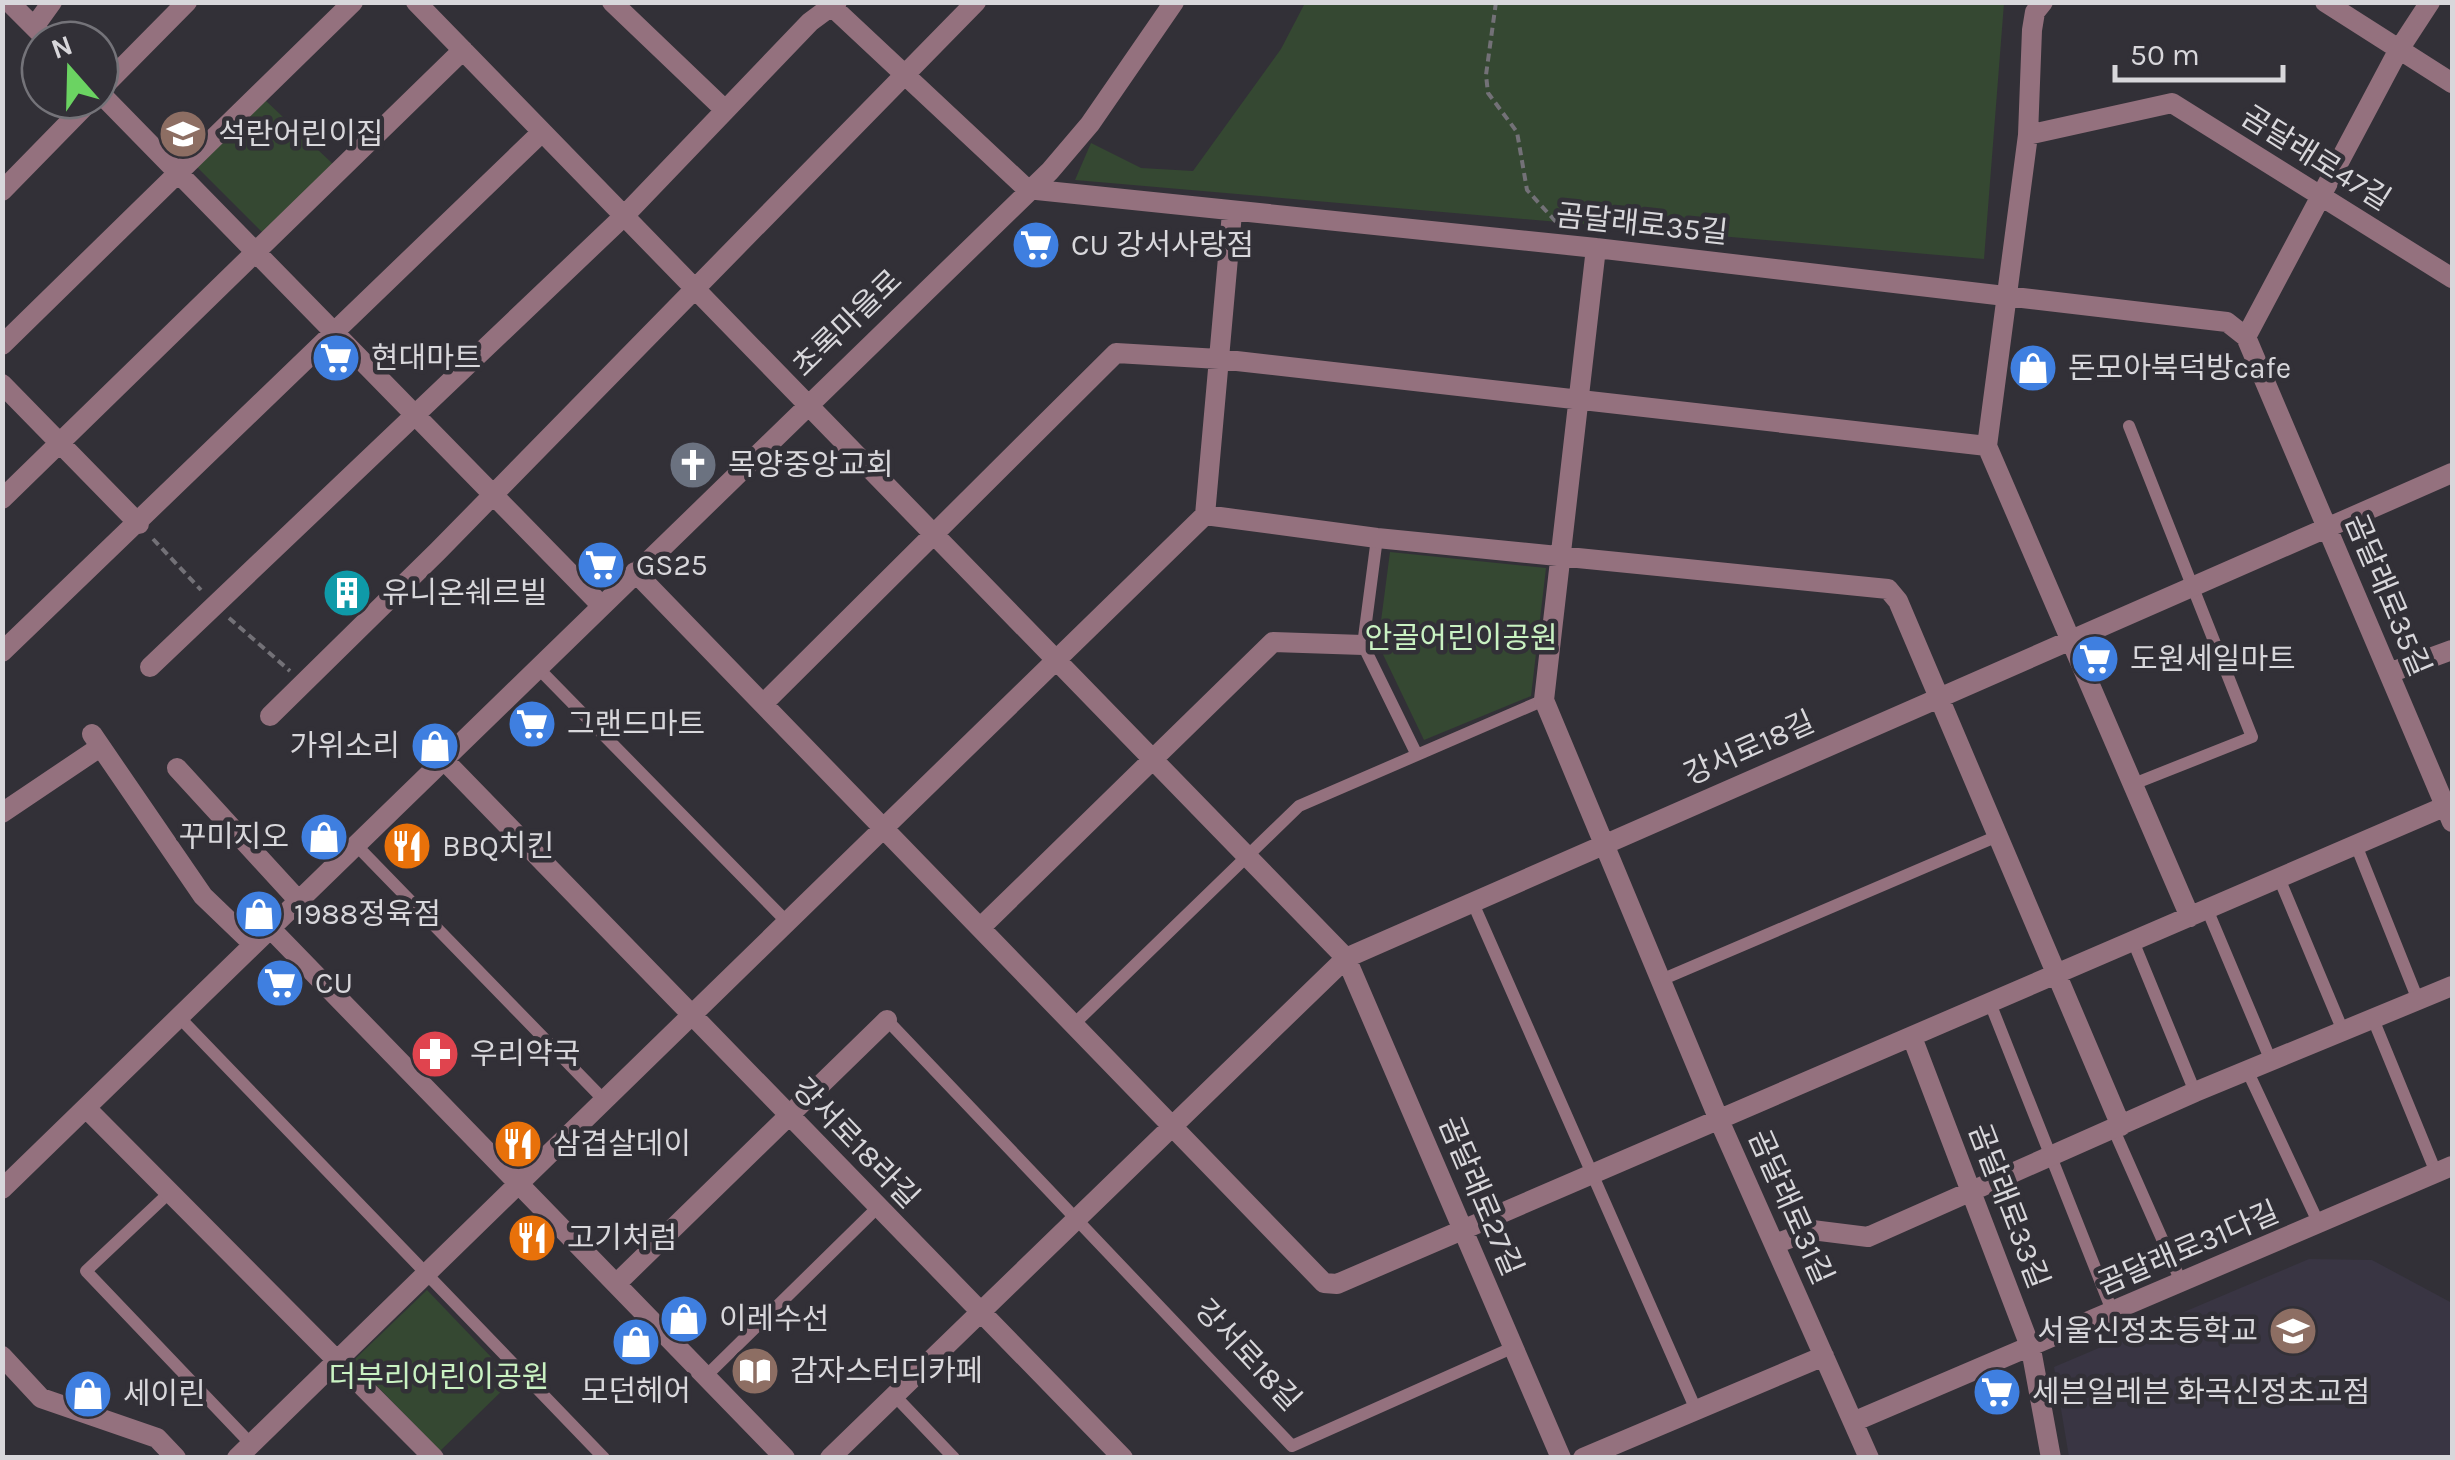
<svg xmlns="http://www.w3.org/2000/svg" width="2455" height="1460" font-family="Karla,'Noto Sans KR',sans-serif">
	<rect width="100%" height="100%" fill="#323037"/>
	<!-- built -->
	<path fill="#393543" d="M2309,1259L2372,1260L2452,1303V1457H2069L2054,1367Z"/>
	<!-- green -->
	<path fill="#354832" d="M1305,3H2004L1984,259L1075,180L1091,143L1141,168L1193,171L1281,49Z
		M265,100L334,165L264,234L197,167Z
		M1390,552L1546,568L1531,696L1424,740L1378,644Z
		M427,1290L513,1380L440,1451L353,1361Z"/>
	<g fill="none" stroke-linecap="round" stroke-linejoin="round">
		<!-- path -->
		<path stroke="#737177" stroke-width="4" stroke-dasharray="8 5" stroke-linecap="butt" d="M1496,2L1486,75L1488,93L1517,132L1527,190L1558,224
			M153,539L201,590
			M229,618L290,671"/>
		<!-- service -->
		<path stroke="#94717e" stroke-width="12" d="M2129,426L2252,737L2131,785
			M1377,538L1363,645L1416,753
			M537,667L787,922
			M355,844L604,1100
			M2356,845L2418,1000
			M2279,878L2343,1031
			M1472,901L1697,1412
			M2207,909L2271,1061
			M2133,941L2195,1092
			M1661,980L2000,835
			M1990,1003L2113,1313
			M179,1017L604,1458
			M2373,1019L2437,1175
			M887,1020L1292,1446L1514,1347
			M1072,1026L1299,806L1544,700
			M2247,1070L2319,1224
			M2113,1128L2182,1284
			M170,1192L86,1271L251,1444
			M706,1376L877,1208
			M894,1395L954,1458"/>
		<!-- minor -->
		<path stroke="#94717e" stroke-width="20" d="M9,2L47,40
			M416,2L1346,958L1561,1458
			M612,2L725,110
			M827,2L1027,189
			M2043,2L2035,12L2032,30L2028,135L1987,446L2190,917
			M2325,2L2452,83
			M34,27L52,2
			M100,90L187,2
			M100,93L601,605
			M2028,135L2172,103L2452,278
			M1027,189L1596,248L2227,322L2246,337L2452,822
			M2,191L91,100
			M1596,248L1544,700L1719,1120L1869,1458
			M2246,337L2398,51L2430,2
			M2,345L353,2
			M2,384L139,524
			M2,499L463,50
			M1205,515L1377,538L1888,589L1898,601L2121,1126
			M635,572L1324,1283L1337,1284L2446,806
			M2,652L542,132
			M150,667L624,216L810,22L837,2
			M2389,673L2452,650
			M763,704L1116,353L1219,359L1987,446
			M270,716L438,551L976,2
			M92,734L203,896L253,944
			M443,759L1123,1458
			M177,768L298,900
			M2,813L100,747
			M270,928L785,1458
			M980,928L1273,642L1363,645
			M1912,1037L2031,1349L2051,1458
			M86,1108L434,1458
			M2,1189L1050,171L1090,124L1174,2
			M1775,1244L1812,1230L1868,1237L2195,1092L2452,986
			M616,1284L887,1020
			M2,1356L41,1398L157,1438L176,1458
			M1853,1422L2452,1166
			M237,1458L1205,515L1232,213
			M830,1458L1346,958L2452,473
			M1583,1458L1824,1356"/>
	</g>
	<!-- icons -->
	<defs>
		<g id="school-disc" transform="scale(2.5)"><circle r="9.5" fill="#8d6e63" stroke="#323037"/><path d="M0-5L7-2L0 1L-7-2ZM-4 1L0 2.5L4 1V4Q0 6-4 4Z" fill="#fff"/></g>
		<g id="supermarket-disc" transform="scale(2.5)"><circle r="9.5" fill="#3f7fe0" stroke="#323037"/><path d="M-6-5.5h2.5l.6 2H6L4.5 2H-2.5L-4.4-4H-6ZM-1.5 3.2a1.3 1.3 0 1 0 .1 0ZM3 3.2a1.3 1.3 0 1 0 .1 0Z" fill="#fff"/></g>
		<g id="shop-disc" transform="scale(2.5)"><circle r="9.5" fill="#3f7fe0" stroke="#323037"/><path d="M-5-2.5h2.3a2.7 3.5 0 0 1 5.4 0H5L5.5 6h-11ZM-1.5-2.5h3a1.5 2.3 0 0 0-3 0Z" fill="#fff"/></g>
		<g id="church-disc" transform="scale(2.5)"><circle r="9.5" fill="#6b7280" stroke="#323037"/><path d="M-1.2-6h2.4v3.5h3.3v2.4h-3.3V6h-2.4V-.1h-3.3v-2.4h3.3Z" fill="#fff"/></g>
		<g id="building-disc" transform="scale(2.5)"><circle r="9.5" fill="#0f9aa8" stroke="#323037"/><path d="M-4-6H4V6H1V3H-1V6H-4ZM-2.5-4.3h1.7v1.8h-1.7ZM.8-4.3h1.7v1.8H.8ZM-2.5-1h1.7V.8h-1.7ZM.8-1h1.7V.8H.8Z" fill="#fff"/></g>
		<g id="restaurant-disc" transform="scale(2.5)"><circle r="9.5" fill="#e8710a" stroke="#323037"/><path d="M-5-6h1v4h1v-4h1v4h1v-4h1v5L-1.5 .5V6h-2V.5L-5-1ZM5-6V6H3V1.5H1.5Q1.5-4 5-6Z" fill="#fff"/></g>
		<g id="pharmacy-disc" transform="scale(2.5)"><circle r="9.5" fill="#e0444e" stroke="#323037"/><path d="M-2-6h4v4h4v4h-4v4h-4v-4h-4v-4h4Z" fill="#fff"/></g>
		<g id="library-disc" transform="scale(2.5)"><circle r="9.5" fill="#8d6e63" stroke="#323037"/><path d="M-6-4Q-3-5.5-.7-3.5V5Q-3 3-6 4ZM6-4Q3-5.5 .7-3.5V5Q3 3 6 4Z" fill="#fff"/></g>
	</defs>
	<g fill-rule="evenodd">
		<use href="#school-disc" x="183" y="134"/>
		<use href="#supermarket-disc" x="1036" y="245"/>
		<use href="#supermarket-disc" x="336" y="358"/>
		<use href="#shop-disc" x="2033" y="368"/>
		<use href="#church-disc" x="693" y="465"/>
		<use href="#supermarket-disc" x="601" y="565"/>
		<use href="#building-disc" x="347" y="593"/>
		<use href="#supermarket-disc" x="2095" y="659"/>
		<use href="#supermarket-disc" x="532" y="724"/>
		<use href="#shop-disc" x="435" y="746"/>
		<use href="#shop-disc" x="324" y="837"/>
		<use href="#restaurant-disc" x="407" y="846"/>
		<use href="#shop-disc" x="259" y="914"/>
		<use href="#supermarket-disc" x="280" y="983"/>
		<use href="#pharmacy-disc" x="435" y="1054"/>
		<use href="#restaurant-disc" x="518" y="1144"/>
		<use href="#restaurant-disc" x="532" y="1238"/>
		<use href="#shop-disc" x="684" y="1319"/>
		<use href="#school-disc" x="2293" y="1331"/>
		<use href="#shop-disc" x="636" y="1342"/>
		<use href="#library-disc" x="755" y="1371"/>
		<use href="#supermarket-disc" x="1997" y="1392"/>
		<use href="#shop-disc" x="88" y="1394"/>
	</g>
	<g text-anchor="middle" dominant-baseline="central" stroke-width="9" stroke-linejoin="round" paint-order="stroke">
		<!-- poi labels -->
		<g font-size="30" fill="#d8d7db" stroke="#323037" text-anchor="start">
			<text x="218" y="134">석란어린이집</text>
			<text x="1071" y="245">CU 강서사랑점</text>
			<text x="371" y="358">현대마트</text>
			<text x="2068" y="368">돈모아북덕방cafe</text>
			<text x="728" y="465">목양중앙교회</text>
			<text x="636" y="565">GS25</text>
			<text x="382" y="593">유니온쉐르빌</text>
			<text x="2130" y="659">도원세일마트</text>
			<text x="567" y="724">그랜드마트</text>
			<text x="400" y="746" text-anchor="end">가위소리</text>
			<text x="289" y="837" text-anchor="end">꾸미지오</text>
			<text x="442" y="846">BBQ치킨</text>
			<text x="294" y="914">1988정육점</text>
			<text x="315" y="983">CU</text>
			<text x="470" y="1054">우리약국</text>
			<text x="553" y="1144">삼겹살데이</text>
			<text x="567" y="1238">고기처럼</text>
			<text x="719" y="1319">이레수선</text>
			<text x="2258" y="1331" text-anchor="end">서울신정초등학교</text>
			<text x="790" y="1371">감자스터디카페</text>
			<text x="636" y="1391" text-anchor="middle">모던헤어</text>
			<text x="2032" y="1392">세븐일레븐 화곡신정초교점</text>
			<text x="123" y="1394">세이린</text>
		</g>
		<!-- street labels -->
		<g font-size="30" fill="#d8d7db" stroke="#323037">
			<text transform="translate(2316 158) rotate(32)">곰달래로47길</text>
			<text transform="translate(1642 224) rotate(6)">곰달래로35길</text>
			<text transform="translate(847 323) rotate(-44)">초록마을로</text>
			<text transform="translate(2388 595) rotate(67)">곰달래로35길</text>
			<text transform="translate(1749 748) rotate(-24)">강서로18길</text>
			<text transform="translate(856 1143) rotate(46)">강서로18라길</text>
			<text transform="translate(1481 1196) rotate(67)">곰달래로27길</text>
			<text transform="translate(2009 1206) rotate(69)">곰달래로33길</text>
			<text transform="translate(1791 1207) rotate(66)">곰달래로31길</text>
			<text transform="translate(2188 1248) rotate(-23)">곰달래로31다길</text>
			<text transform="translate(1248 1355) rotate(47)">강서로18길</text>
		</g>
		<!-- park labels -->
		<g font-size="30" fill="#c9f2c2" stroke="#323037">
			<text x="1461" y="638">안골어린이공원</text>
			<text x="439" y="1377">더부리어린이공원</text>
		</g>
	</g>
	<!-- border -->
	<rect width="2455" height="1460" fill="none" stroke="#d8d7db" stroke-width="10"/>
	<!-- north arrow -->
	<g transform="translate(70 70) rotate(340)"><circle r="48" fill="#323037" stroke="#747379" stroke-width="2.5"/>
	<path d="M0-8L18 38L0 25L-18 38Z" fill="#6bd362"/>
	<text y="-15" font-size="28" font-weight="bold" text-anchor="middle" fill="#d8d7db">N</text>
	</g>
	<!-- scale -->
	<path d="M2115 65v15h168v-15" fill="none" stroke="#d8d7db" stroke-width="5"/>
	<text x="2130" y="65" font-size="30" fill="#d8d7db" stroke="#323037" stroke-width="8" paint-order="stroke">50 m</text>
</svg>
